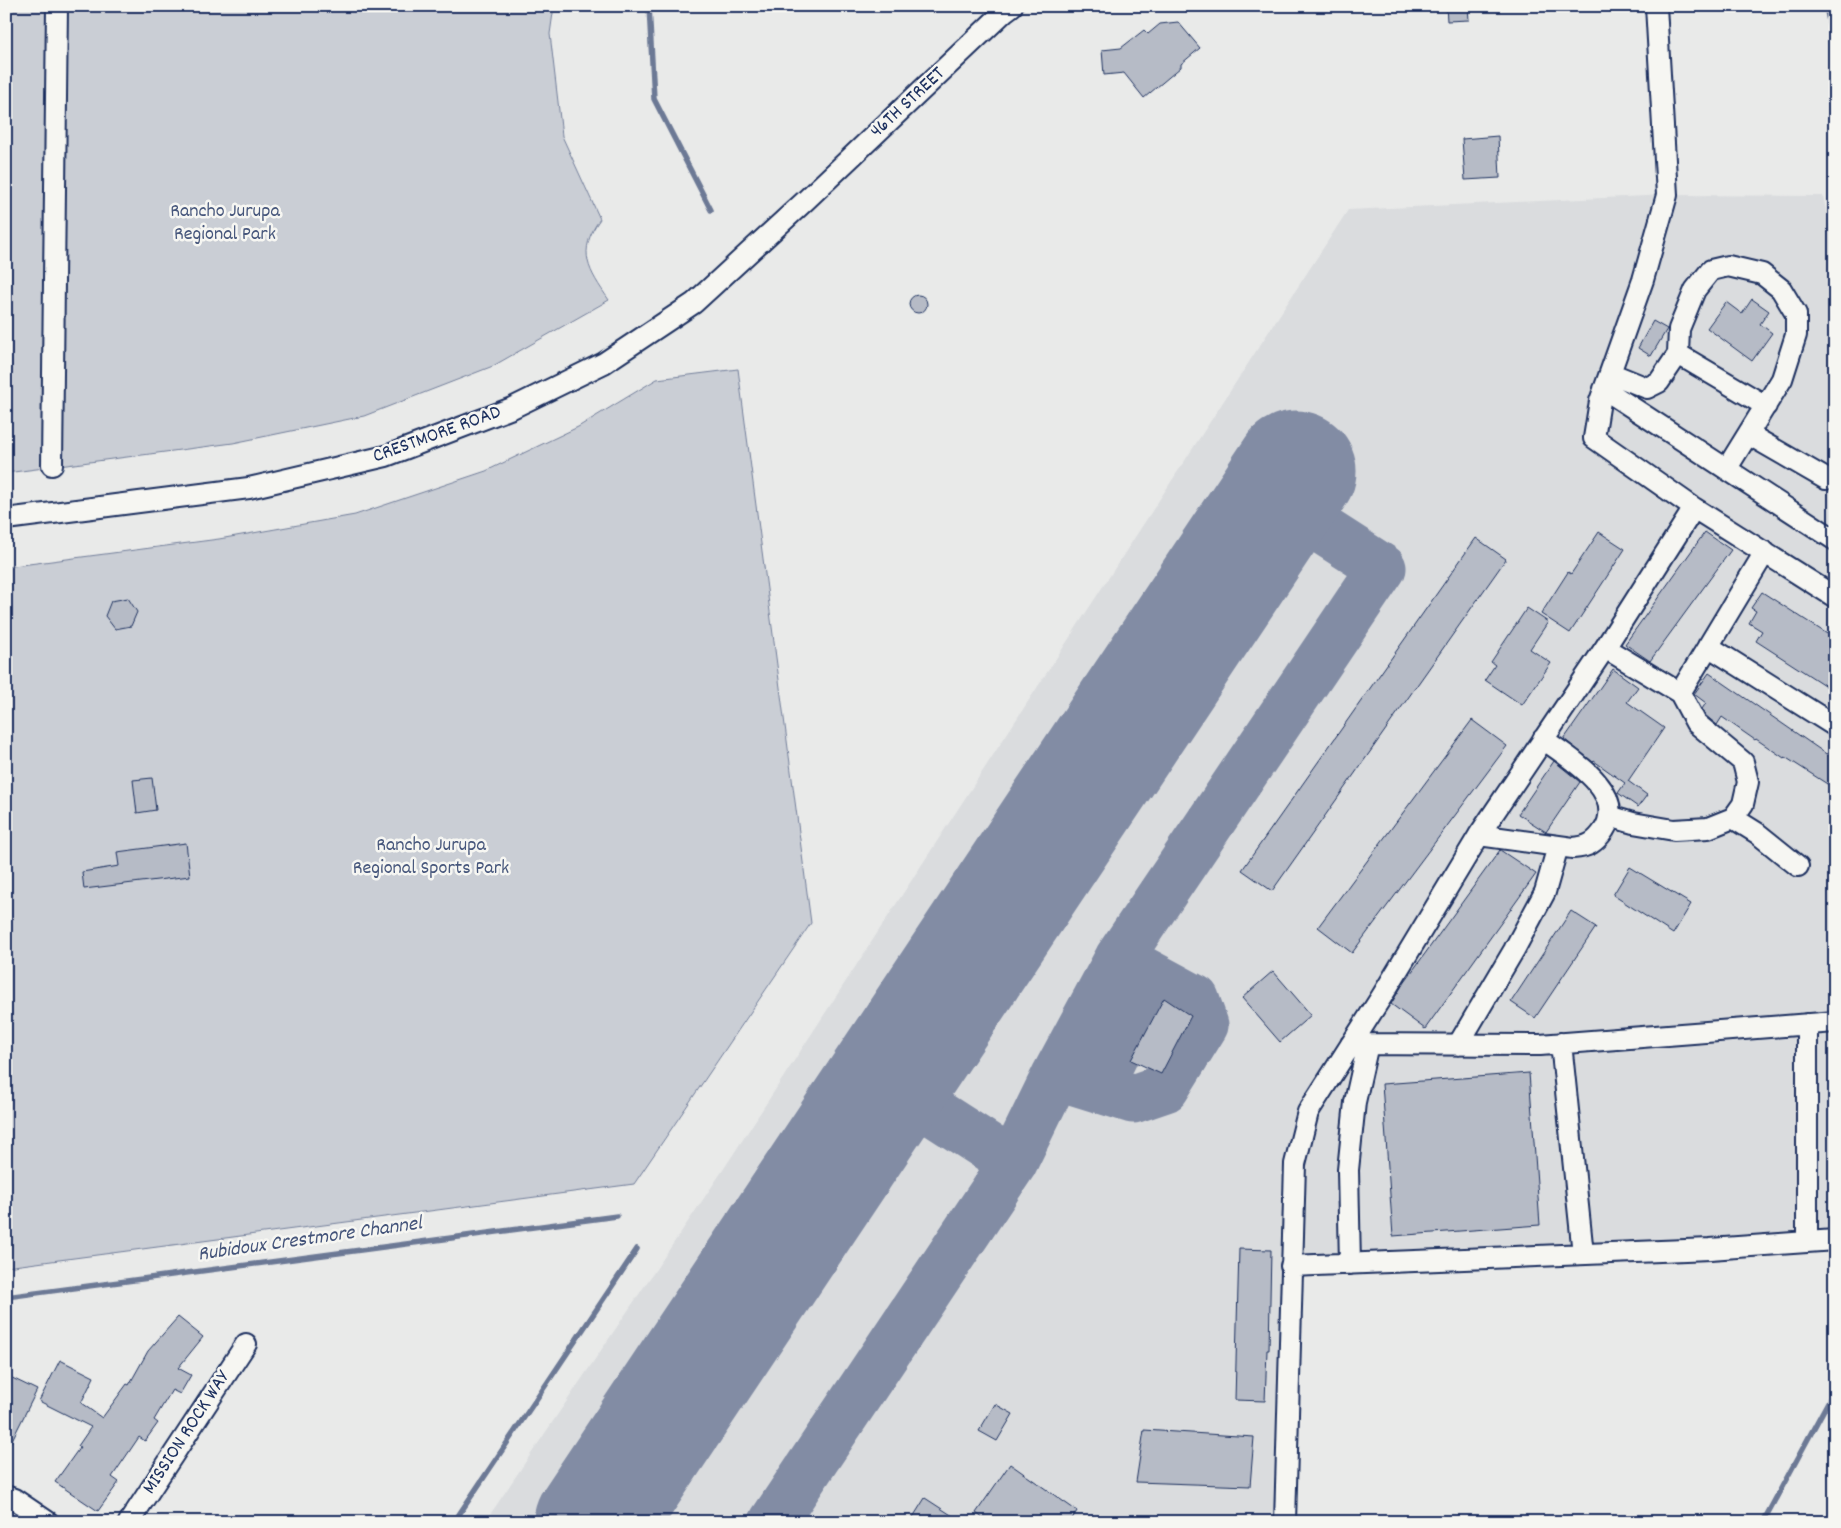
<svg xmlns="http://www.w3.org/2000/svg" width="1841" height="1528" font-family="Dekko,sans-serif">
	<rect width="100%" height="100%" fill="#e9eae9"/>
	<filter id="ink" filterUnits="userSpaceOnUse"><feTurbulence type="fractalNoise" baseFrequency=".02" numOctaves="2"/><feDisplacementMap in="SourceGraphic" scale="10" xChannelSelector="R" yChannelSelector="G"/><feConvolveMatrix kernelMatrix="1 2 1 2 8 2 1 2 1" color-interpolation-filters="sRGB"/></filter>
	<g filter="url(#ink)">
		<!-- built -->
		<path fill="#dadcde" d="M1667,195L1823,196L1835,252V1232L1301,1264L1288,1522H485L723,1170L1348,210Z"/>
		<!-- green -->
		<path fill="#caced5" stroke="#727e9a" d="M6,6H554L550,34L562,136L600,219C576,252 589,271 609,300L493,366L364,416L233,443L6,473Z
			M738,369L811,923L634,1184L6,1267V567L219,539L355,515L486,471L578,427L657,379Z"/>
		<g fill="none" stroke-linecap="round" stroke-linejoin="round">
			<!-- stream -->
			<path stroke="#6c7995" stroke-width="5.5" d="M649,6L654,99L711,210
				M1826,6L1835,53
				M6,1297L617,1216
				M454,1522L637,1249
				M1763,1522L1835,1389"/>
			<!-- taxiway -->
			<path stroke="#828ca4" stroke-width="49" d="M1056,1075L1133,1099L1165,1088L1204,1025L1195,999L1119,958
				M887,1082L1013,1163
				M1098,1088L1152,976
				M773,1522L1013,1163L1056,1075L1119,958L1382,568L1276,500"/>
			<!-- runway -->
			<path stroke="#828ca4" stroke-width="121" d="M594,1522L1296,471"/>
		</g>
		<!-- building -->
		<path fill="#b6bbc6" stroke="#1b2f5e" d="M1446,6H1468L1469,20L1447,21Z
			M1178,22L1200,48L1181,64V67L1144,98L1124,73L1104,75L1102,50L1121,48L1144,30L1148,34L1160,24Z
			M1498,136L1500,178L1465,180L1462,139Z
			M909 304a9 9 0 1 1 18 0a9 9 0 1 1-18 0Z
			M1752,299L1769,311L1760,324L1772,333L1752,361L1707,328L1726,302L1742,314Z
			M1653,321L1667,329L1651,356L1638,348Z
			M1599,532L1625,549L1570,633L1541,614L1568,572L1571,574Z
			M1705,532L1731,550L1650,661L1625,644Z
			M1476,538L1506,559L1272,891L1242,870Z
			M1762,592L1835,639V692L1756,641L1762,631L1749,623L1756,611L1751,608Z
			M128,598L137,612L131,626L115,629L105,616L111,601Z
			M1527,608L1548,622L1530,649L1551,663L1522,705L1485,680L1495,665L1491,662Z
			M1613,669L1638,687L1627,702L1664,728L1628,781L1647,795L1638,807L1618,793L1625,783L1594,761L1593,762L1564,739Z
			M1709,673L1835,760V789L1785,757L1784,758L1756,739L1755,740L1722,717L1717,725L1705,715L1702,709L1706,703L1694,694Z
			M1472,720L1507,746L1352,953L1318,927Z
			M1554,761L1580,782L1546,832L1518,814Z
			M152,778L156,810L137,813L133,780Z
			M186,843L190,876L84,889L82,872L119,866L117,852Z
			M1500,850L1536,874L1425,1029L1391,1004L1403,984Z
			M1630,867L1691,904L1673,934L1613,895Z
			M1571,911L1596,927L1535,1018L1511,1002Z
			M1273,971L1311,1015L1280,1042L1242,998Z
			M1164,998L1191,1016L1161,1074L1131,1060Z
			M1529,1073L1540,1225L1393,1236L1382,1084Z
			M1239,1249L1271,1250L1269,1350H1267L1265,1401L1235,1400Z
			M178,1317L203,1337L178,1368L191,1375L180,1394L172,1390L154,1420L158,1423L145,1441L139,1437L112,1477L119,1482L98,1511L55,1482L80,1447L78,1446L91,1427L39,1401L60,1360L94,1377L81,1403L102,1418L127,1384L129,1385L148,1351Z
			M6,1375L37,1390L6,1452Z
			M995,1404L1013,1414L997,1441L979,1431Z
			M1144,1430L1254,1437L1250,1486L1136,1482Z
			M1010,1464L1077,1511L1070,1522H988L976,1513Z
			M925,1498L962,1522H910Z"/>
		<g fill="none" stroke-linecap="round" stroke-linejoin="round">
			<!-- minor casing -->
			<g stroke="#1b2f5e" stroke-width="24">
				<path id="minor" d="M1678,354L1766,406
					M1610,373L1647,388L1659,382L1678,354L1679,329L1695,290L1711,270L1728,266L1762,274L1781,289L1796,314V335L1782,379L1727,468
					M1604,389L1835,540
					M1748,434L1826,479
					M52,465L57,6
					M1694,508L1835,597
					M6,519L249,488L386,456L512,408L604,363L694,303L805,201L1004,12L1012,6
					M1708,646L1835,726
					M1605,648L1680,693L1765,552
					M1609,816L1633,823L1674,830L1708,828L1733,818L1743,804L1748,782L1743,762L1696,723L1680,693
					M1733,818L1757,833L1798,866
					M1479,835L1573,848C1588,847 1595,843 1604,830C1628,792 1569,758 1543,739
					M1807,1024V1242
					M1561,1043L1583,1254
					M1351,1044L1540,1045L1835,1022
					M1458,1045L1514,950L1545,892L1558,846
					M1350,1264L1348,1170L1355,1102L1368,1044
					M1291,1266L1710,1249L1835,1240
					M6,1496L14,1499L48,1522
					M129,1522L246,1344
					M1285,1522L1295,1164L1308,1112L1382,996L1481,832L1605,648L1694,508L1594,438L1600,401L1643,280L1667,195L1656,6"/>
			</g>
			<!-- minor -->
			<use href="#minor" stroke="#f6f6f2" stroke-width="20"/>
		</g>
	</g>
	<g text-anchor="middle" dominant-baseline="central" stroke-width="5" stroke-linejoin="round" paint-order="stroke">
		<!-- street labels -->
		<g font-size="20" fill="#1b2f5e" stroke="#f6f6f2">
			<text transform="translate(908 103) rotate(-43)">46TH STREET</text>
			<text transform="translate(437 435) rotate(-20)">CRESTMORE ROAD</text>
			<text transform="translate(187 1433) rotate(-57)">MISSION ROCK WAY</text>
		</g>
		<!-- park labels -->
		<g font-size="20" fill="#47577c" stroke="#f6f6f2">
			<text x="225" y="212">Rancho Jurupa<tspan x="225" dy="23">Regional Park</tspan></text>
			<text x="431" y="846">Rancho Jurupa<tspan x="431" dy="23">Regional Sports Park</tspan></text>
		</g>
		<!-- water labels -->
		<g font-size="21" font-style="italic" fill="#44547a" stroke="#f6f6f2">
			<text transform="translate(310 1240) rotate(-8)">Rubidoux Crestmore Channel</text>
		</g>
	</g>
	<!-- margin -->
	<rect width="1841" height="1528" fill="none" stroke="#f6f6f2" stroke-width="25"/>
	<rect x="12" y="12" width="1816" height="1503" fill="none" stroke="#1b2f5e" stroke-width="2" filter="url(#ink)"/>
</svg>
